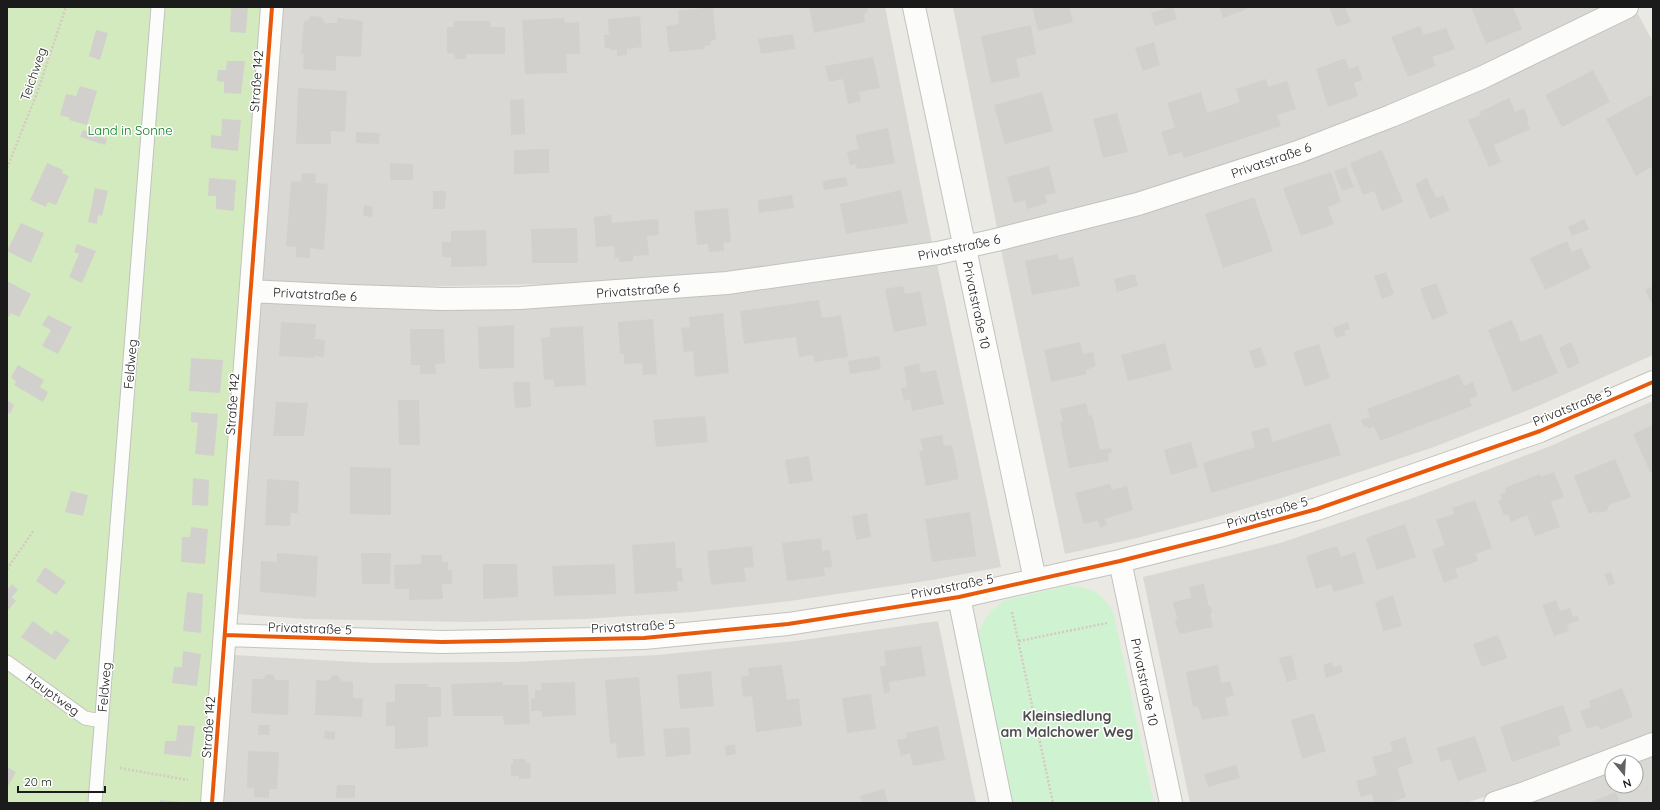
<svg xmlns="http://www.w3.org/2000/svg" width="1660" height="810" font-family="Quicksand,sans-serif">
	<rect width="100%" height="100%" fill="#eae9e3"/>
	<!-- residential -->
	<path fill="#d9d8d5" d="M283,7H885L932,243L767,270L600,283L399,287L263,280L271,145Z
		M953,7H1609L1552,35L1399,104L1242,161L1139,193L997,228Z
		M1638,14L1653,42V355L1536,407L1434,447L1285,497L1213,518L1137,538L1065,554L1000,245L1516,72Z
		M936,259L1001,567L932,580L790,601L692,612L583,619L468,622L305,619L235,614L261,297L396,303Z
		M1653,401V734L1511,788L1466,803H1190L1143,577L1280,543L1413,498L1548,447Z
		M938,621L976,803H222L233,655L373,663L515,662L657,655L796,641Z
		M1653,753V803H1520L1612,769V786H1636V762Z"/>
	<!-- grass -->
	<path fill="#d3eabf" d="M7,7H263L201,803H7Z"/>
	<!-- park -->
	<path fill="#cff3d1" d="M1066,586C1090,586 1104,593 1114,615L1154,803H1006L978,633L984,621L991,611L1005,600Z"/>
	<!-- building -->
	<path fill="#d2d0cc" d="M231,7H248L246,33L230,32Z
		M713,7L716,40L710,41L711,45L704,46L705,49L669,52L666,26L679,24L678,11Z
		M809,7H867L868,11L864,14L865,22L814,33Z
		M1032,7H1069L1073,22L1038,31Z
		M1171,7H1173L1177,19L1155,26L1151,13Z
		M1219,7H1247V9L1223,18Z
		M1329,7H1345L1351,22L1337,27Z
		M1471,7H1513L1522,29L1486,44Z
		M311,16L321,17L325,23H337V18L363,21L361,57L336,56V71L303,69L304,54H301L304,21H307Z
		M640,16L642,47L627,49V55L617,56V50H610V48H605L604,35H609L608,19Z
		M564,18L565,23L579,22L580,54H566L567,73L525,74L522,20Z
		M454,21H490V27H505V54H466V59H455L454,54L447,53V27H454Z
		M1031,25L1036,54L1016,59L1020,77L991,83L981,36Z
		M1420,26L1424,35L1446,28L1455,49L1432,57L1436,66L1408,77L1391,37Z
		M96,30L108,33L100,60L89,56Z
		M793,34L795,49L761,54L758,39Z
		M1154,42L1160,65L1143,71L1135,48Z
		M873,57L880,88L859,92L861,101L848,104L843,79L829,82L825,66Z
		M1345,58L1349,69L1358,66L1363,80L1354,83L1358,96L1328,107L1316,69Z
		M227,61H245L241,94L224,93V82L217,81L218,70H226Z
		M1593,70L1610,102L1562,127L1545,95Z
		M1266,79L1268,87L1287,81L1296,109L1277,115L1281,126L1184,158L1182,152L1169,156L1161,132L1175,127L1167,103L1201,92L1207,113L1240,102L1236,89Z
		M80,86L97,91L87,125L69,120L70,118L60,115L66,94L76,96Z
		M298,88L347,91L345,132L331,131V144H296Z
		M1042,92L1053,131L1005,144L994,105Z
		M1651,95L1653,97V166L1636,176L1606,119Z
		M1509,98L1515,112L1524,108L1529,120L1527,122L1530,129L1494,145L1501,162L1489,167L1468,120L1481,115L1479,112Z
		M524,99L525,134L511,135L510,100Z
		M1117,113L1128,152L1103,158L1093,119Z
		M222,119L241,120L238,151L211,148V135L221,136Z
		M888,128L895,163L862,169V168L857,169L856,164L850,165L847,152L859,149L855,135Z
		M83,130L107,139L105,145L80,137Z
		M356,132L380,133L379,144L356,143Z
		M549,149V173L514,174V150Z
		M1382,150L1403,202L1382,211L1374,191L1363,195L1350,163Z
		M47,163L63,170L62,173L69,176L56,205L48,202L46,207L30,200Z
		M390,163L413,164V180H391L390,178Z
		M1049,166L1056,193L1045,195L1047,203L1027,209L1025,200L1014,203L1007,177Z
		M1346,167L1354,187L1342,191L1334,171Z
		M1331,172L1341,202L1328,207L1334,224L1301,236L1283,188Z
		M302,173L316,174L315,183L328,184L324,250L310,248V258L296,257V247L286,246L291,181L301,182Z
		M846,177L848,186L824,190L822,181Z
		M209,178L236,180L234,211L216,209V196H208Z
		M1427,178L1436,198L1443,195L1450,210L1430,219L1415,184Z
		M95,188L108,191L102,216L98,215L97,224L88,222Z
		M901,190L908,223L846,234L840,204Z
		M433,191H446L445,209H433Z
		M792,195L794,208L759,213L758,200Z
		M1254,197L1273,251L1223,268L1205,214Z
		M364,205L373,207L372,217L363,216Z
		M728,208L731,242L723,243L724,251L709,252L708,244L697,245L694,211Z
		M611,215L612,223L658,219L659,235L647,236L649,255L633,256V261L619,262V258H615L614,246L596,247L594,217Z
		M1584,219L1589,229L1572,236L1568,227Z
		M21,223L44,233L31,263L7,251Z
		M577,228L578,263H532L531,229Z
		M486,230L487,266L451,267V257H442V242H451V231Z
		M1567,241L1572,252L1581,248L1591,268L1545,290L1530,258Z
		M77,244L96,251L82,283L69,277L79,254L74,252Z
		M1057,254L1059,260L1073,257L1080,286L1032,295L1025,261Z
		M1386,272L1394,294L1382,299L1374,276Z
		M1135,274L1138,286L1117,292L1114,279Z
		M7,281L31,294L19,317L11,313L9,317L7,316Z
		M1436,283L1448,313L1432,320L1420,289Z
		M903,286L905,294L920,291L927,325L894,332L885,289Z
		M1653,286V306L1645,290Z
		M819,300L822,318L841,315L848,357L815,362L813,355L799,357L796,337L744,344L740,311Z
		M723,313L729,373L695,377L693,351L684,352L681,328L690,327L689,317Z
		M48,315L72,327L58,354L42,346L51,330L42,325Z
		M653,319L657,374L643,375L642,363L624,364V354H620L618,322Z
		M1512,320L1521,342L1541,334L1558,373L1513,392L1488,330Z
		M281,322L316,324L315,339L325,340L324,357L314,356V358L279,356Z
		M1348,322L1350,329L1344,331L1346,335L1336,338L1333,328Z
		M514,325V368L479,369L478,327Z
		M583,326L586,385L554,387V379L544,380L541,338L550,337V328Z
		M410,329H444L445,363L435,364L436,374H420V365H411Z
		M1080,342L1083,354L1093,352L1096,366L1086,370L1087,374L1051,382L1044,350Z
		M1571,342L1580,363L1568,369L1559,348Z
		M1165,343L1172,370L1128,381L1121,355Z
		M1319,344L1330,378L1305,387L1293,352Z
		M1261,347L1267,365L1255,369L1249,351Z
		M879,356L881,369L850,374L848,361Z
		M191,358L223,360L220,393L189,391Z
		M919,363L921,373L936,370L944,404L912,411L910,399L904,401L901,388L907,387L904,367Z
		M18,365L44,380L40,387L48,392L43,402L14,385L16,382L11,377Z
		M1459,374L1464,386L1473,382L1478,396L1469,399L1472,406L1380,441L1374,426L1368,429L1367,426L1364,427L1361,420L1370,417L1367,409Z
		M513,382H530L531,407L515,408Z
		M7,400L14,405L10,414L7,412Z
		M398,400H419L420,445H399Z
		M276,402L308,403L304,436H273Z
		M1086,403L1089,416L1092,415L1100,450L1111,448L1112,453L1108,454L1109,461L1069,468L1060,422H1063L1060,409Z
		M191,412L218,414L214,456L195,454L198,423L191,422Z
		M705,416L708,442L656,447L653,420Z
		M1330,423L1341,455L1211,493L1203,463L1255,447L1251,432L1268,427L1273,442Z
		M1653,425V471L1650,472L1633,434Z
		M942,435L944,446L952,445L959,479L926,486L919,451H923L920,439Z
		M1191,442L1198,467L1171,475L1164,450Z
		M809,456L813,481L789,484L785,460Z
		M1615,459L1631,497L1609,505L1607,511L1599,513L1595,511L1589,514L1574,476Z
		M350,467L391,468V515L350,514Z
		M1554,472L1564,497L1551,502L1560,527L1535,536L1527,515L1511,522L1508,514L1504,516L1498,501L1502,499L1500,495L1506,492L1505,488L1540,474L1541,477Z
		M193,478L209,480L208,506L192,505Z
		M267,479L299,481L298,513H291L290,526L265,525Z
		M1110,484L1112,490L1127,486L1133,510L1105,519L1107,525L1100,528L1098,521L1084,524L1075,493Z
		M71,491L88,495L83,516L65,512Z
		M1475,500L1492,548L1476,554L1478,561L1455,569L1458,577L1444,583L1432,550L1445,545L1436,520L1454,514L1452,508Z
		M970,512L976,556L932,562L925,519Z
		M867,513L871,537L856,540L852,516Z
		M1405,524L1416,557L1377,570L1366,538Z
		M191,527L208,529L205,564L181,562L182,537H190Z
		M821,538L822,551L830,550L832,567L824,568L825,576L787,581L782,543Z
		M675,542L676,568H682L683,582L677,581L678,591L635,594L632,545Z
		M752,546L754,567L744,568L746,581L711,585L707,551Z
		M1337,546L1341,557L1355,552L1364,583L1334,592L1331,584L1316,589L1306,556Z
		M277,553L318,556L316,597L260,592L261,561L277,562Z
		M361,553H391L390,584H362Z
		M421,555H442V562H448V570H452V584H442L443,599L409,600V589H395L394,565L421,564Z
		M483,564H517L518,597L483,599Z
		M615,564L616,594L554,596L552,566Z
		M45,567L66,582L56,595L36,581Z
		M1611,572L1615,583L1609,586L1604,574Z
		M12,584L18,590L12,597L16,601L7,611V590Z
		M1204,584L1209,607L1211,606L1212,613L1210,614L1213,627L1180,634L1175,622L1177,618L1173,602L1191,598L1189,587Z
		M187,592L203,594L201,633L183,631Z
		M1393,595L1402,626L1383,631L1375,602Z
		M1556,600L1560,611L1570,608L1573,617L1577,615L1579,620L1567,625L1569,631L1554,636L1542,605Z
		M33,621L52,635L55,630L70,640L55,660L21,637Z
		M1498,635L1507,658L1482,667L1473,644Z
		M921,646L926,676L889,682L890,692L884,693L880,667L886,665L884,651Z
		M183,651L201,654L197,686L172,683L174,667H182Z
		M1292,655L1297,679L1287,682L1279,658Z
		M1332,662L1333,667L1341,665L1343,672L1326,678L1323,665Z
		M782,665L787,700L799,698L802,726L756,732L752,696L743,697L741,677L749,675L748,668Z
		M1218,665L1221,683L1230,681L1234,695L1225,698L1229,715L1202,720L1198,706L1193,707L1186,672Z
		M711,671L714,706L680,709L677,675Z
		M267,674L273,675L276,680H289L288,715L251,713L252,679H264L263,678Z
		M333,675L338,676L342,681L353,682V698H363L362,717L315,715L316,680L328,681Z
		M639,677L645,756L617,758L616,743L610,744L605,680Z
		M503,682V685H528L530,724L504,725L503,716H453L451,684Z
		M575,682L576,715L542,717V711H531V699L535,698V690H541V683Z
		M395,684H428L427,687H441V717H428V747L395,749V726H386V702H395Z
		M1622,688L1633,717L1600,730L1598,725L1587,729L1580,711L1591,707L1589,701Z
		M871,694L876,729L847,733L842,698Z
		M1563,705L1572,731L1558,736L1561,745L1512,762L1500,727Z
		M1314,713L1326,751L1302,759L1291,720Z
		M178,725L195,726L191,757L164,754L165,741H176Z
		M258,725H270L269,735H258Z
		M938,726L945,760L913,766L910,753L901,756L897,740L907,738L906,733Z
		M689,727L691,754L666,757L663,729Z
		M325,731L335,732V740L324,739Z
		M1475,736L1487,771L1458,781L1450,759L1441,762L1437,748Z
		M1405,737L1413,763L1397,768L1406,797L1389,803H1374L1372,794L1361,797L1356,781L1377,775L1372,757L1393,751L1390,742Z
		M735,744L736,754L726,756L725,746Z
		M248,751L279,752L277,789H269V798L254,797V788H247Z
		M513,759H526V763H530L531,778L519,779V776H511V763L513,764Z
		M1236,765L1240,778L1208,787L1204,774Z
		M7,767L16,772L7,788Z
		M337,785H355V798H336Z
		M884,789L888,803H862L860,796Z
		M1616,792L1620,803H1588Z
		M160,800L183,802V803H159Z"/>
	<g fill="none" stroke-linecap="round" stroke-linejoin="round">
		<!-- lane casing -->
		<g stroke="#c2c2bf" stroke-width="15">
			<path id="lane" d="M7,662L85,718L101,721
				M95,803L158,7"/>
		</g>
		<!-- street casing -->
		<g stroke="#c2c2bf" stroke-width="24">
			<path id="street" d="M914,7L1035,580
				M251,291L351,296L443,299L520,298L727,283L938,253L996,240L1138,204L1298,152L1391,116L1481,78L1627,7
				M1120,561L1171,803
				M959,597L1001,803
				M225,635L442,642L644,638L788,624L959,597L1120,561L1219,536L1317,509L1540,431L1653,382
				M212,803L272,7
				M1495,803L1522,794L1653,744"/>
		</g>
		<!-- path -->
		<path stroke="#d6c8c3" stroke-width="2.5" stroke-dasharray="2 2" stroke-linecap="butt" d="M7,168L37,93L66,7
			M7,569L34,530
			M1012,612L1053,803
			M1019,641L1107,623
			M120,768L188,780"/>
		<!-- lane -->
		<use href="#lane" stroke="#fcfcfb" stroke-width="13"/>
		<!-- street -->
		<use href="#street" stroke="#fcfcfb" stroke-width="22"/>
		<!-- cycleway casing -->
		<g stroke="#fff" stroke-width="6">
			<path id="cycleway" d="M225,635L442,642L644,638L788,624L959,597L1120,561L1219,536L1317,509L1540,431L1653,382
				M212,803L272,7"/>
		</g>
		<!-- cycleway -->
		<use href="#cycleway" stroke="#e8590c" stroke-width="4"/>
	</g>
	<g text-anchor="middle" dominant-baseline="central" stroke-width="3" stroke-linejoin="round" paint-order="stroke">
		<!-- street labels -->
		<g font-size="13" fill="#1b1b1b" stroke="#fff">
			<text transform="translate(33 74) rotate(-71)">Teichweg</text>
			<text transform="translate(256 81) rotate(-86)">Straße 142</text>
			<text transform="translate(1271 160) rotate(-19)">Privatstraße 6</text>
			<text transform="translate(959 247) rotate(-12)">Privatstraße 6</text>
			<text transform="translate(638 290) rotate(-4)">Privatstraße 6</text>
			<text transform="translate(315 294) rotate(3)">Privatstraße 6</text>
			<text transform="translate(977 305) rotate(78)">Privatstraße 10</text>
			<text transform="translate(130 364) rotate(-85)">Feldweg</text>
			<text transform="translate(232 404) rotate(-86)">Straße 142</text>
			<text transform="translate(1572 406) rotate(-22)">Privatstraße 5</text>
			<text transform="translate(1267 512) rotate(-16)">Privatstraße 5</text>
			<text transform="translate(952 586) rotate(-11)">Privatstraße 5</text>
			<text transform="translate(633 626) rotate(-3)">Privatstraße 5</text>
			<text transform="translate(310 628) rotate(2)">Privatstraße 5</text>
			<text transform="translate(1145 682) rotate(78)">Privatstraße 10</text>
			<text transform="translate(104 687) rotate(-85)">Feldweg</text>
			<text transform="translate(53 694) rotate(36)">Hauptweg</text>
			<text transform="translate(208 727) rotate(-86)">Straße 142</text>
		</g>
		<!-- park labels -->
		<g font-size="13" fill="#067c19" stroke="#fff">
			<text x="130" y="130">Land in Sonne</text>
		</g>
		<!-- neighbourhood labels -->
		<g font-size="14" font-weight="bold" fill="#4e4e4e" stroke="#fff">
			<text x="1067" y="716">Kleinsiedlung<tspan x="1067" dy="16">am Malchower Weg</tspan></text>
		</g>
	</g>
	<!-- border -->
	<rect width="1660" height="810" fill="none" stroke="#1b1b1b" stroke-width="16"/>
	<!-- north arrow -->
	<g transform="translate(1624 774) rotate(162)"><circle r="19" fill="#ffffff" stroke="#a4a4a4"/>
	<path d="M0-3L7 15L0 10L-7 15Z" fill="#636361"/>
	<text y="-6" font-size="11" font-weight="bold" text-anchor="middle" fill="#1b1b1b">N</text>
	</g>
	<!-- scale -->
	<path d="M18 786v6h87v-6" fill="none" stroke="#1b1b1b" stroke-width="2"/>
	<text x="24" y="786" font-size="12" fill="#1b1b1b" stroke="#ffffff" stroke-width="3" paint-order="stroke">20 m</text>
</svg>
